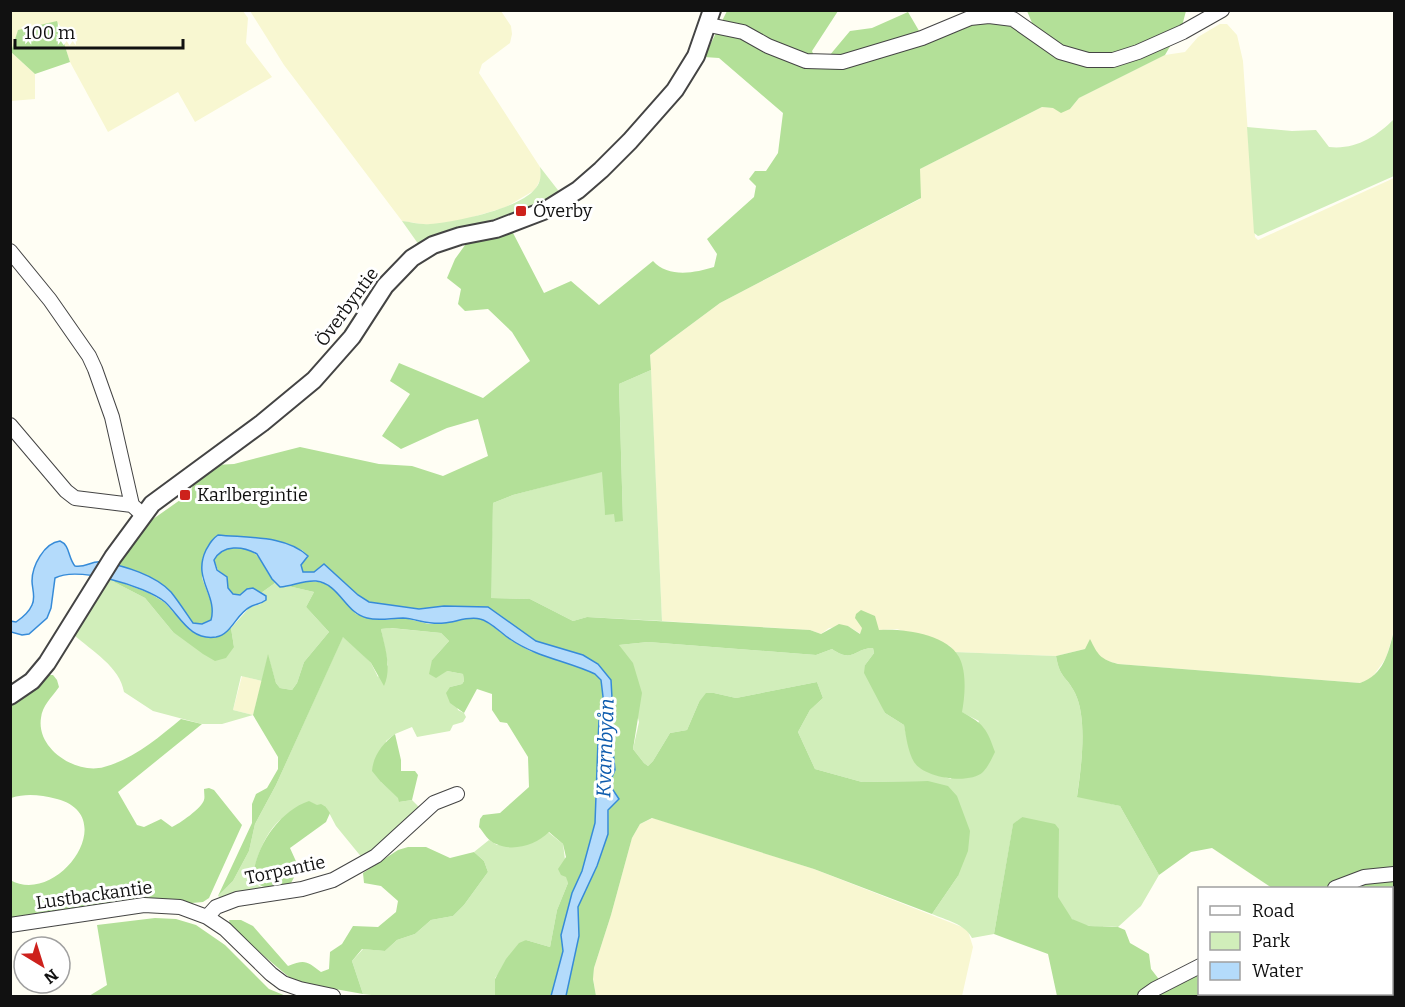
<svg xmlns="http://www.w3.org/2000/svg" width="1405" height="1007" font-family="Bitter,serif">
	<rect width="100%" height="100%" fill="#fffef4"/>
	<!-- farmland -->
	<path fill="#f8f7d1" d="M11,11H243L248,18L246,43L272,77L195,122L178,92L108,132L70,62L57,22L11,52L35,74V99L11,101Z
		M250,11H501L511,26L512,34L510,43L482,64L479,73L540,167L541,178L535,190L506,207L463,220L428,225L402,221L284,65Z
		M1220,24H1227L1237,35L1243,61L1255,237L1258,240L1394,178V631L1386,658L1371,679L1360,683L1118,664L1108,661L1085,649L1056,656L954,652L950,646L897,629L879,630L862,628L861,634L848,626L829,628L821,634L810,630L662,621L650,355L720,303L920,199V169L1042,107L1070,109L1079,98L1165,55L1185,52L1198,37Z
		M242,676L262,681L253,715L233,710Z
		M653,818L814,869L962,927L968,931L973,947L962,996H596L593,978L594,968L611,915L632,838L640,824Z"/>
	<!-- green -->
	<path fill="#d1eeba" d="M1394,119V176L1261,235L1258,236L1254,233L1247,127L1292,131L1316,130L1329,147C1355,150 1376,137 1394,119Z
		M540,167L561,194L552,200L491,220L485,225L419,245L402,221C411,222 421,225 430,224C455,222 519,209 535,189C541,182 541,176 540,167Z
		M651,370L662,621L587,617L573,621L530,599L490,598L493,503L513,495L603,471L605,514L615,513L623,521L619,384Z
		M107,579L115,580L114,582L145,598L173,632L234,647L231,628L250,607L261,604L265,596L261,593L275,583L280,587L288,586L314,592L306,607L329,632L304,662L297,683L292,690L280,688L276,683L268,656L262,681L241,676L233,710L253,715L222,724H202L153,711L124,692C120,667 92,651 74,635Z
		M390,628L441,633L449,641L432,660L447,671L463,674L464,681L462,684L450,687L458,710L464,713L466,717L463,722L453,725L450,731L417,737L412,727L395,734L386,741L381,782L399,798V802L412,800L422,810L363,859L336,826L326,807C315,810 288,814 280,820C265,833 254,861 253,880L259,886L267,889L221,898L218,896L233,881L249,851L255,824L276,785L343,636L371,663L378,677L388,665L381,629Z
		M648,642L816,655L832,649C854,664 854,648 873,648L874,653L865,665L885,713L904,725C913,764 912,767 951,779L979,721L961,712C965,697 964,663 954,652L1056,656C1060,679 1066,675 1075,693C1088,719 1081,769 1077,796L1120,806L1159,875L1141,906L1118,927C1104,926 1083,929 1072,919C1057,906 1031,838 1022,817L1013,825L994,934L972,938C965,924 946,920 932,914L958,876L928,781L862,782L815,769L798,732L810,710L823,698L817,682L736,698L714,693L699,702L687,730L670,733L653,761L648,766L644,763L633,749L639,722L619,645Z
		M548,832L563,844L568,883L557,910L550,947L526,940L495,978V996H380L363,994L352,961L363,949L385,951L397,940L415,934L431,920L453,916L464,905L488,872L484,861L474,852L489,840L497,845Z"/>
	<!-- forest -->
	<path fill="#b3e098" d="M727,11H838L812,51L819,68L850,31L872,28L908,12L925,41L970,22L987,21L1035,30L1027,11H1186L1182,26L1165,55L1079,98L1070,109L1061,113L1053,108L1042,107L920,169L921,198L720,303L650,355L651,370L619,384L623,521L615,522L614,514L605,515L602,472L513,495L493,503L491,598L530,599L573,621L587,617L810,630L821,634L839,624L848,626L860,634L862,628L855,618L856,614L861,610L875,616L879,630C902,628 947,634 959,657C967,672 965,696 962,712C984,724 987,729 995,752C992,758 988,767 983,772C969,785 924,778 914,762C908,752 906,736 904,725L885,713L864,673L865,665L874,653L873,648C854,648 854,664 832,649L816,655L648,642L619,645L633,663L642,693L633,749L644,763L648,766L653,761L670,733L687,730L699,702L706,693H714L736,698L817,682L823,698L810,710L798,732L815,769L862,782L928,781L948,786L957,796L970,831L968,851L958,876L932,914L814,869L652,818L640,824L632,838L611,915L594,968L593,979L596,996H566L579,936L578,907L597,866L608,834L609,784L615,770L609,713L612,698L611,680L583,655L536,641L488,607L444,606L419,609L369,602L314,572H303L301,565L308,556L302,550L291,546L218,535L202,559V578L214,610L211,620L202,624L193,623C169,590 159,577 117,566L146,524L190,493L195,480L215,465L234,464L300,447L379,464L412,466L443,476L488,456L478,419L447,428L401,449L382,436L410,394L390,381L399,363L483,398L530,361L512,332L488,309L465,311L458,304L461,289L447,278L455,259L468,241L512,231L544,293L571,281L599,305L653,261C668,278 695,273 714,267L717,254L707,239L754,197L756,186L749,179L755,171H766L778,153L783,113L719,58L704,57Z
		M57,21L70,62L35,74L11,52L18,30Z
		M231,548C264,548 258,563 275,583L261,593L253,588L247,589L240,595L233,594L228,588L227,577L218,570L214,560L218,553Z
		M115,580L149,593L164,602L191,631L217,637L231,628L234,647L226,658L215,661L203,654L173,632L145,598L114,582Z
		M307,581L319,582L328,585L336,590L356,614L367,618L385,620L404,618L429,624L445,623L471,618L483,619L512,641L530,651L583,668L595,674L601,680L604,705L599,721L598,741L595,823L582,871L572,893L561,935L563,951L551,996H495V979L506,959L519,943L526,940L550,947L557,910L568,883L566,877L561,875L558,869L566,857L563,844L549,832C536,845 513,852 496,844C488,841 484,833 479,827L480,819L483,815L500,813L529,787L528,757L507,723L500,722L492,710V694L477,689L464,713L450,703L446,693L450,687L462,684L464,681L463,674L447,671L436,678L429,674L432,660L449,641L441,633L391,628L381,629C385,648 392,668 384,686L371,663L343,637L276,785L255,824L249,851L233,881L218,896L252,823V804L256,794L267,788L278,769V757L253,715L268,654L276,683L280,688L292,690L297,683L304,662L329,632L306,607L314,592L288,586Z
		M1394,631V996H1057L1048,954L994,934L1013,824L1022,817L1055,824L1059,829L1058,897L1072,919L1089,926L1118,927L1125,930L1130,943L1149,954L1151,969L1168,991L1199,974L1200,994H1392V888H1272L1212,848L1191,852L1159,875L1120,806L1077,797C1081,769 1088,719 1075,693C1066,675 1060,679 1056,656L1085,649L1090,639C1098,655 1100,659 1118,664L1360,683C1384,675 1388,653 1394,631Z
		M47,675H53L57,680L59,687C52,697 42,706 41,718C36,749 77,775 104,767C134,759 158,738 181,719L202,724L118,792L137,825L144,827L161,819L172,827C179,824 202,808 204,800C205,797 204,793 204,789L209,788L214,790L242,825L209,898L203,902L11,919L10,880C58,907 122,816 57,799C40,795 27,793 11,798V705L25,697Z
		M395,734L401,760V771H415L418,775L412,800L399,802L398,798L381,782L372,771C373,756 383,743 395,734Z
		M309,801L317,805L321,804L326,807L330,813L326,822L290,848L299,868L290,885C275,888 265,891 253,880C254,848 279,811 309,801Z
		M408,847H426L450,858L474,852L484,861L488,872L464,905L453,916L431,920L415,934L397,940L385,951L362,949L352,961L363,994L307,984L290,978L231,928L229,920H241L253,926L288,966C305,959 307,961 321,972L329,969L330,952L342,944L353,926L378,927L396,912L398,901L381,886L364,883L363,873L398,850Z
		M155,918L176,919L196,925L225,945L269,989L286,996H164L162,995L160,996H89L107,985L97,925Z"/>
	<!-- water -->
	<path fill="#b4dbfb" stroke="#368bd8" stroke-width="1.5" d="M218,535C247,538 286,535 308,556L301,565L303,572H314L324,564L358,595L369,602L419,609L444,606L488,607L536,641L583,655L598,664L611,680L612,698L609,713L615,770L609,784L619,799L608,810V834L597,866L578,907L579,936L566,996H551L563,951L561,935L572,893L582,871L595,823L598,741L599,721L604,705L601,680L595,674C567,661 536,657 510,639C502,634 490,621 480,619C468,616 456,622 444,623C429,625 417,619 403,618C391,618 379,621 367,618C345,613 340,584 316,581C303,580 293,586 280,587L272,579L257,554C243,546 223,544 214,560L217,570L227,577L228,588L233,594L240,595L247,589L253,588L266,596V600C261,604 255,604 250,607C236,614 232,634 216,637C190,641 180,616 165,602C145,586 78,566 55,578L51,608L47,618L29,634L22,635L11,632L10,621L16,622C22,618 29,612 32,605C36,597 32,589 32,581C32,566 44,543 60,541C70,545 68,558 75,566C86,568 92,560 102,562C125,566 155,575 171,592C179,602 186,613 193,623L202,624L211,620C218,595 192,579 206,550C210,543 212,539 218,535Z"/>
	<g fill="none" stroke-linecap="round" stroke-linejoin="round">
		<!-- minor casing -->
		<g stroke="#444" stroke-width="16">
			<path id="minor" d="M709,25L743,32L768,46L806,61L842,62L922,38L970,18L989,16L1013,19L1060,52L1088,60H1113L1138,52L1183,32L1222,10
				M10,251L50,300L89,356L95,369L112,417L132,505L143,515
				M10,425L66,491L75,498L132,505
				M1335,888L1364,877L1394,874
				M207,917L216,907L237,899L302,889L333,880L376,856L434,803L457,794
				M10,925L144,905L180,907L207,917L225,929L271,974L283,983L300,989L333,996
				M1145,996L1155,989L1200,966"/>
		</g>
		<!-- tertiary casing -->
		<g stroke="#444" stroke-width="20">
			<path id="tertiary" d="M10,696L32,681L47,663L113,557L152,504L262,423L314,380L352,337L385,286L412,258L433,245L460,236L496,229L546,210L578,190L601,170L630,141L675,90L696,56L712,10"/>
		</g>
		<!-- minor -->
		<use href="#minor" stroke="#fff" stroke-width="14"/>
		<!-- tertiary -->
		<use href="#tertiary" stroke="#fff" stroke-width="16"/>
	</g>
	<!-- markers -->
	<g fill="#cd211c" stroke="#fff" stroke-width="2">
		<rect x="515" y="205" width="12" height="12" rx="3"/>
		<rect x="179" y="489" width="12" height="12" rx="3"/>
	</g>
	<g text-anchor="middle" dominant-baseline="central" stroke-width="6" stroke-linejoin="round" paint-order="stroke">
		<!-- poi labels -->
		<g font-size="18" fill="#111" stroke="#fff" text-anchor="start">
			<text x="533" y="211">Överby</text>
			<text x="197" y="495">Karlbergintie</text>
		</g>
		<!-- street labels -->
		<g font-size="18" fill="#111" stroke="#fff">
			<text transform="translate(347 307) rotate(-54)">Överbyntie</text>
			<text transform="translate(285 870) rotate(-12)">Torpantie</text>
			<text transform="translate(94 895) rotate(-8)">Lustbackantie</text>
		</g>
		<!-- water labels -->
		<g font-size="20" font-style="italic" fill="#0e5cae" stroke="#fff">
			<text transform="translate(605 748) rotate(-88)">Kvarnbyån</text>
		</g>
	</g>
	<!-- border -->
	<rect width="1405" height="1007" fill="none" stroke="#111111" stroke-width="24"/>
	<!-- legend -->
	<rect x="1198" y="887" width="195" height="108" fill="#ffffff" stroke="#a0a0a0" stroke-width="1.5"/>
	<rect x="1210" y="906" width="30" height="9" fill="#ffffff" stroke="#a0a0a0" stroke-width="1.5"/>
	<text x="1252" y="917" font-size="18" fill="#111111">Road</text>
	<rect x="1210" y="932" width="30" height="18" fill="#d1eeba" stroke="#a0a0a0" stroke-width="1.5"/>
	<text x="1252" y="947" font-size="18" fill="#111111">Park</text>
	<rect x="1210" y="962" width="30" height="18" fill="#b4dbfb" stroke="#a0a0a0" stroke-width="1.5"/>
	<text x="1252" y="977" font-size="18" fill="#111111">Water</text>
	<!-- north arrow -->
	<g transform="translate(42 965) rotate(142)"><circle r="28" fill="#ffffff" stroke="#a0a0a0" stroke-width="1.5"/>
	<path d="M0-4.5L10 22L0 15L-10 22Z" fill="#cd211c"/>
	<text y="-9" font-size="16" font-weight="bold" text-anchor="middle" fill="#111111">N</text>
	</g>
	<!-- scale -->
	<path d="M15 39v9h168v-9" fill="none" stroke="#111111" stroke-width="3"/>
	<text x="24" y="39" font-size="18" fill="#111111" stroke="#ffffff" stroke-width="4.5" paint-order="stroke">100 m</text>
</svg>
